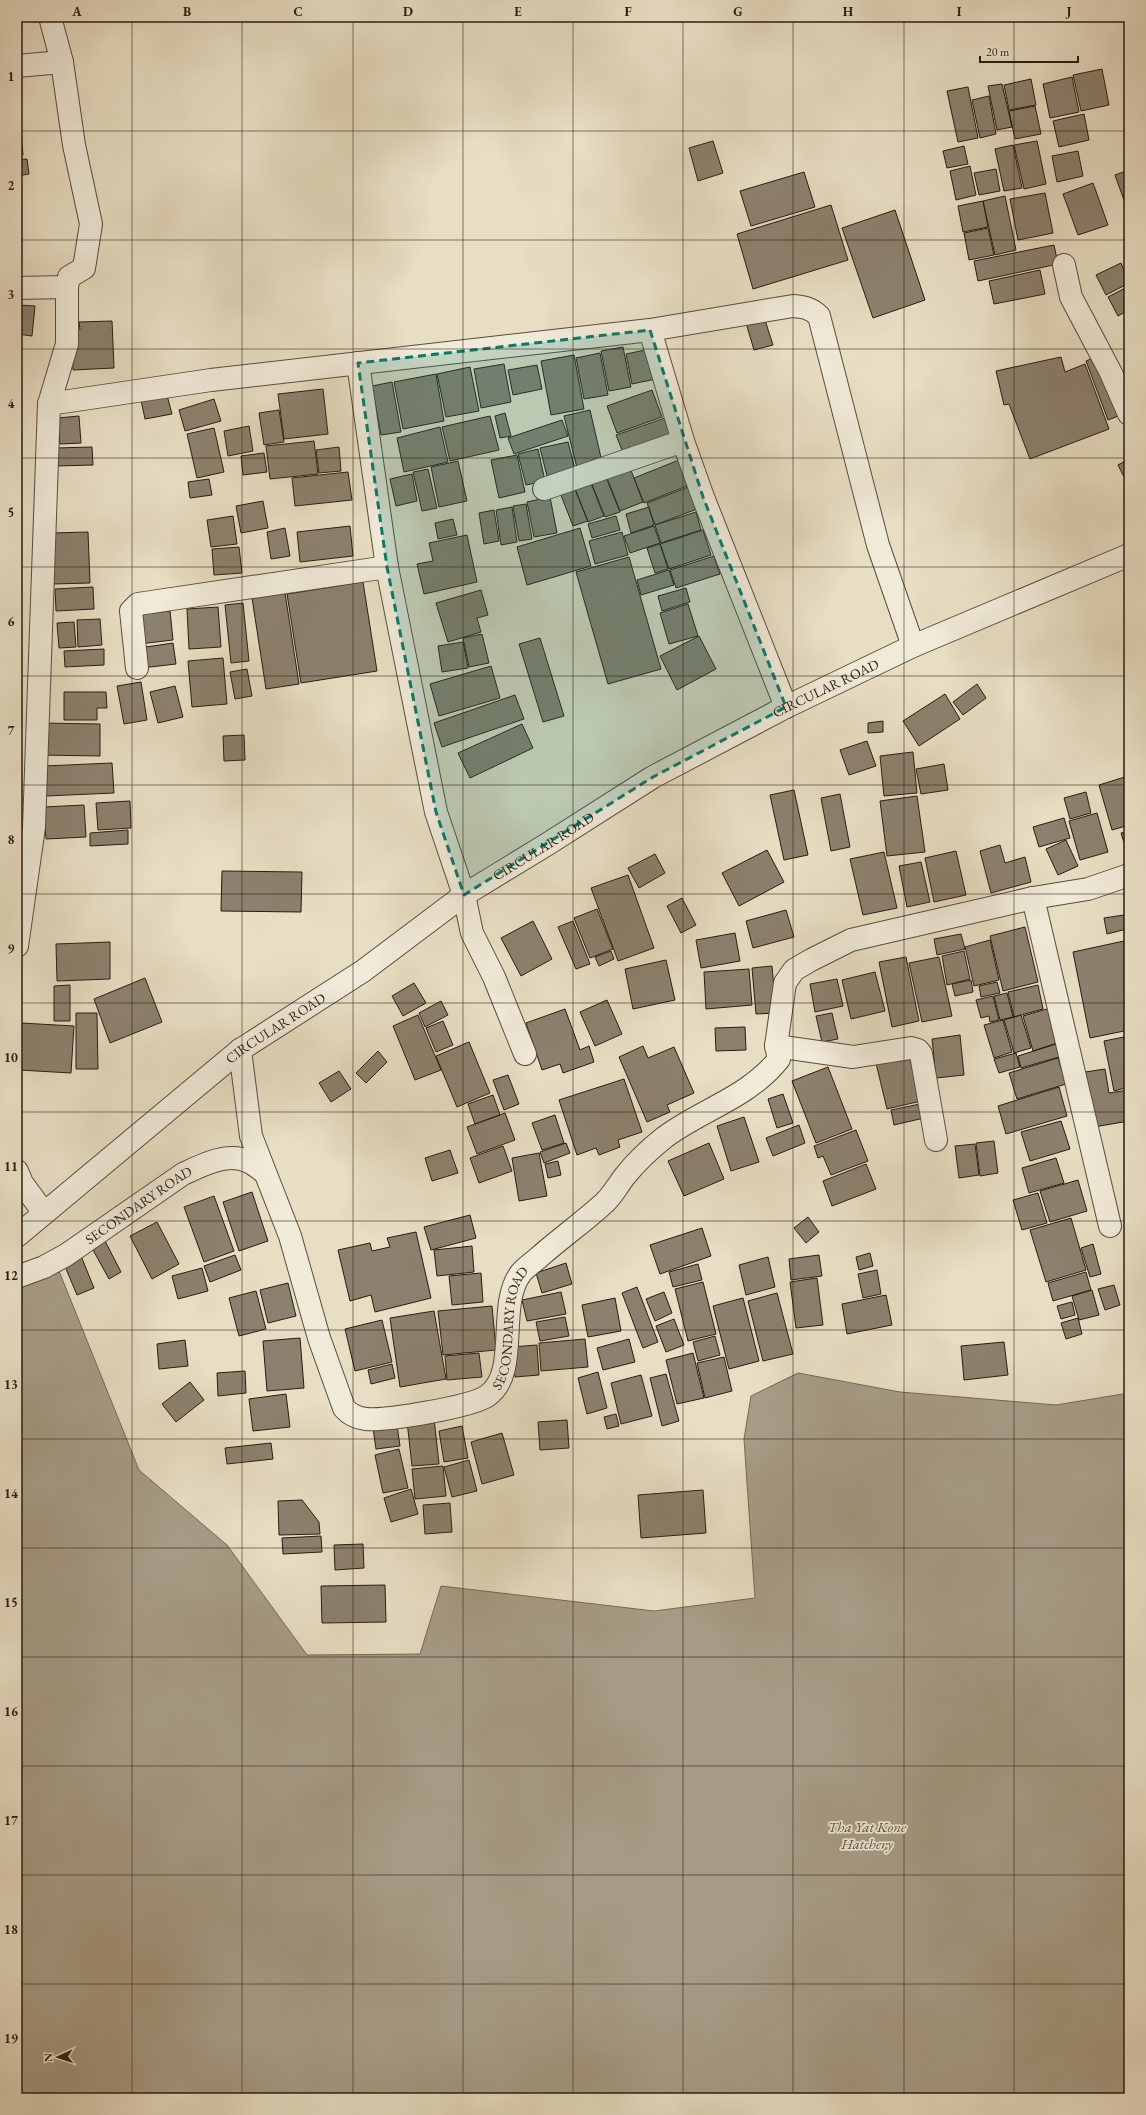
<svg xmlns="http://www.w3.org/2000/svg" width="1146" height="2115" font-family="'EB Garamond',serif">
	<rect width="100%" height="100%" fill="#e8dec3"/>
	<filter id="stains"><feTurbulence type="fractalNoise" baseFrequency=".005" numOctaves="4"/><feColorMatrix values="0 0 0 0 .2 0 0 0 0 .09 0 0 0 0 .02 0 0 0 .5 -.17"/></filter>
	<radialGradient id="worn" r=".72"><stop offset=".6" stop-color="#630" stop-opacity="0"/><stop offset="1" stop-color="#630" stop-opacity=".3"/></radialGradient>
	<!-- water -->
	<path fill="#a79c86" stroke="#746957" d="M59,1271L139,1470L227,1545L307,1655L420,1654L441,1586L654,1611L755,1598L744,1439L751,1396L798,1373L900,1392L1056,1405L1129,1393V2098H17V1288Z"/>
	<!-- building -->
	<path fill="#8c816e" stroke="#281c11" d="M1102,69L1109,105L1081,111L1073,75Z
		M1072,77L1079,112L1050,118L1043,84Z
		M1031,79L1036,105L1009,110L1004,85Z
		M1002,84L1012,127L997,130L988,86Z
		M968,87L978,138L958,142L947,91Z
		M17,93L23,155L17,156Z
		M989,96L996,134L980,138L972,100Z
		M1035,106L1041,134L1015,139L1009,111Z
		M1084,114L1089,140L1059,147L1053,121Z
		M713,141L723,173L698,181L689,148Z
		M1037,141L1046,184L1024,189L1014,145Z
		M1013,145L1022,188L1004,191L995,149Z
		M964,146L968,164L947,168L943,151Z
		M1078,151L1083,176L1057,182L1052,156Z
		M27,159L29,174L17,176V160Z
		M970,166L976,195L956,200L950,171Z
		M996,169L1000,191L979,195L974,173Z
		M1129,170V214L1115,175Z
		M804,172L815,207L751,226L740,191Z
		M1093,183L1108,225L1078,235L1063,194Z
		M1045,193L1053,233L1018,240L1010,199Z
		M1005,196L1016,250L995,255L983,201Z
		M17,199H21V233L17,234Z
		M983,201L988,227L963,232L958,206Z
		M831,205L848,260L753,289L737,234Z
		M895,210L925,300L873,318L842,228Z
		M988,228L994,255L969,260L964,233Z
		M1054,245L1058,264L978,281L974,261Z
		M1121,263L1129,283L1106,295L1096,275Z
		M1040,270L1045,294L994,304L989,281Z
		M1129,286V310L1118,316L1108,297Z
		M17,305L35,306L32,336L17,334Z
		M764,317L773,345L754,350L746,323Z
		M112,321L114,368L73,370L71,329H80L79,322Z
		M623,347L631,387L609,391L601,351Z
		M650,349L656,379L632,384L626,354Z
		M600,353L608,395L584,399L576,358Z
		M574,355L584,409L551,415L541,361Z
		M1098,356L1126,413L1108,420L1086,361Z
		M1061,357L1065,372L1085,364L1109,429L1030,459L1009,404L1004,405L996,371Z
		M504,364L511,402L481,408L474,369Z
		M537,365L542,389L513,395L508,370Z
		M470,367L479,411L446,417L437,374Z
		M436,374L444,421L403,429L394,382Z
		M392,382L401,432L381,435L372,386Z
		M323,389L328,434L284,439L278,394Z
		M652,390L662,417L617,433L607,406Z
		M167,395L172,414L145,419L141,400Z
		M214,399L221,421L185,431L179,410Z
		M279,410L284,442L264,445L259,413Z
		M590,410L602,462L577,468L564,416Z
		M505,413L511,436L500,438L495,416Z
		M79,416L81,443L60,444L58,418Z
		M490,416L499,450L450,461L442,427Z
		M665,418L672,438L624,455L616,435Z
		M562,420L568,436L514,454L508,438Z
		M249,426L253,451L228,456L224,431Z
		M440,427L448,462L404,472L397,438Z
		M214,428L224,472L197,478L187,434Z
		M314,441L318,474L270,479L266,446Z
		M568,442L575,469L547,476L540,448Z
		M92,447L93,465L57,466L56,448Z
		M339,447L341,471L319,473L316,450Z
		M538,449L545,481L526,485L518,454Z
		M264,453L267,472L243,475L241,456Z
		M517,455L525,492L499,498L491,460Z
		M1129,459V482L1127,483L1118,465Z
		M679,460L689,485L644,503L634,478Z
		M458,461L467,501L439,507L431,467Z
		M629,465L643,502L620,511L605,473Z
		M428,469L437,508L422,511L413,472Z
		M348,472L352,500L295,506L292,478Z
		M604,472L620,512L605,517L589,477Z
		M412,474L417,501L396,506L390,479Z
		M589,478L604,516L588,522L573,484Z
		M209,479L212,495L190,498L188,482Z
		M573,484L588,521L573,526L559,490Z
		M688,487L697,509L655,525L647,503Z
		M550,497L557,533L534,537L527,502Z
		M263,501L268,528L241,533L236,506Z
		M526,504L532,539L519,541L513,506Z
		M512,507L517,542L501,545L496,510Z
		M649,507L654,525L631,533L626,514Z
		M494,510L499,541L484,544L479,513Z
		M696,512L701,530L661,543L655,525Z
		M233,516L237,544L211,547L207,520Z
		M616,516L620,530L592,538L588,524Z
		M453,519L457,535L438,539L435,523Z
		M350,526L353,556L300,562L297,532Z
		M654,526L660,543L630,553L624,536Z
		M285,528L290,556L271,559L267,532Z
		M580,528L591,566L527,585L517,547Z
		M703,530L711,555L669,569L660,544Z
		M88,532L90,583L53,584L52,533Z
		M622,532L628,555L595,564L589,541Z
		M467,535L477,582L424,594L417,564L433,561L429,543Z
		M660,544L668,569L655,573L647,548Z
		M239,547L242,573L214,575L212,549Z
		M714,556L720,574L676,588L670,570Z
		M629,557L661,669L608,684L576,572Z
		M669,570L674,585L641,595L637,580Z
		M363,582L377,671L301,683L287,594Z
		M93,587L94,609L56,611L55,589Z
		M686,588L690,602L662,611L658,596Z
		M481,590L488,615L477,618L481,632L448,642L436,603Z
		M285,593L299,684L266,689L252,598Z
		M243,603L249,661L231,663L225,605Z
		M688,604L698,636L669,644L660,613Z
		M218,607L221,647L189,649L187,609Z
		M170,611L173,640L139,644L135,615Z
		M100,619L102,645L78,647L77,620Z
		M74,622L76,647L59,648L57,623Z
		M482,634L489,663L469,667L463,638Z
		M699,636L716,669L677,690L660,656Z
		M540,638L564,716L543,722L519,644Z
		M463,642L468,668L442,672L438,646Z
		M173,643L176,664L141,668L139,648Z
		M104,649V665L65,667L64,651Z
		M223,658L227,704L192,707L188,661Z
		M491,666L500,698L439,716L430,684Z
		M247,669L252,696L235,699L230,672Z
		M141,682L147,720L124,724L117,686Z
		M977,684L986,698L963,715L953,702Z
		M175,686L183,717L158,723L150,692Z
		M64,692H106L107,708H97V720H64Z
		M945,694L960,719L919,746L903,721Z
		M515,695L524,719L442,747L434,723Z
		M883,721V732L868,733V723Z
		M39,723L100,724V756L39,755Z
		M522,724L533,748L470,778L458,753Z
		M244,735L245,760L224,761L223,736Z
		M867,741L876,766L849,775L840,750Z
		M913,752L917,793L884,796L880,756Z
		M112,763L114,793L46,796L44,766Z
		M944,764L948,790L921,794L916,769Z
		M1128,776L1129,825L1112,830L1099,785Z
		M794,790L808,855L784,860L770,795Z
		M1086,792L1091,813L1070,819L1064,798Z
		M840,794L850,847L831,851L821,798Z
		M917,796L925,852L887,856L880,801Z
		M130,801L131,828L98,830L96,803Z
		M84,805L86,837L46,839L44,807Z
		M1097,813L1108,852L1080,860L1069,821Z
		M1064,818L1070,838L1039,847L1033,827Z
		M128,830V844L90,846V833Z
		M1129,831V858L1121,833Z
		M1066,840L1078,866L1058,875L1046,849Z
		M1000,845L1005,863L1025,857L1031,882L991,893L980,851Z
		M767,850L784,882L739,906L722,873Z
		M956,851L966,895L934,902L925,858Z
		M884,852L897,908L863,915L850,859Z
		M655,854L665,873L639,888L628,868Z
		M921,862L930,902L907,907L899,866Z
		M222,871L302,872L301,912L221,911Z
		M628,875L654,948L618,961L591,888Z
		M682,898L696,925L681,933L667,906Z
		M597,909L613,949L590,958L574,918Z
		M786,910L794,937L753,948L746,921Z
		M1124,915L1127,929L1107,934L1104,918Z
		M533,921L552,959L521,976L501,938Z
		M573,921L590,964L576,969L558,927Z
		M1025,927L1038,982L1003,991L990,936Z
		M735,933L740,961L701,968L696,940Z
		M961,934L965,949L937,955L934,939Z
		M990,940L999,980L974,986L965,947Z
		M1124,941L1129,965V1030L1090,1038L1073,952Z
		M110,942V979L57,981L56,944Z
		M611,951L614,959L599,966L595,957Z
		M964,951L970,979L947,985L942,956Z
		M906,957L919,1021L892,1027L879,962Z
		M939,957L952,1016L922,1022L909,963Z
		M666,960L675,1000L633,1009L625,969Z
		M772,966L776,1013L756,1014L752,968Z
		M749,969L752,1005L706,1009L704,972Z
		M875,972L885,1011L851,1019L842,980Z
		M145,978L162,1022L110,1043L94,999Z
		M837,979L843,1006L815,1012L810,984Z
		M971,980L973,992L955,996L952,984Z
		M997,982L1000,993L981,997L979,986Z
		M414,983L426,1003L403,1016L392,996Z
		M70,985V1021H54V986Z
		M1038,985L1043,1009L1014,1017L1008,992Z
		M1007,993L1013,1017L1000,1020L994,996Z
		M993,996L999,1020L990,1022L989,1016L981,1018L976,1000Z
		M607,1000L622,1034L595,1046L580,1012Z
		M441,1001L448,1015L425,1027L419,1013Z
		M1050,1008L1060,1042L1033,1051L1023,1016Z
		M565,1009L580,1050L589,1046L594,1062L563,1073L560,1064L542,1070L526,1023Z
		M76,1013H97L98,1069H76Z
		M832,1013L838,1039L822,1042L816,1016Z
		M418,1015L441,1070L415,1080L393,1026Z
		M1021,1015L1031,1048L1014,1053L1004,1020Z
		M1003,1020L1012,1052L994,1058L984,1025Z
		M443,1021L453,1045L436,1052L426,1028Z
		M21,1023L74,1026L71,1073L19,1070Z
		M745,1027L746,1050L716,1051L715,1028Z
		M960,1035L964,1075L936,1078L932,1039Z
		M1129,1036V1087L1114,1091L1104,1041Z
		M469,1042L490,1093L457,1107L436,1056Z
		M1056,1044L1059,1057L1021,1068L1018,1056Z
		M643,1046L648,1058L674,1047L694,1093L667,1105L670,1112L647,1122L619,1057Z
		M378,1051L387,1062L366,1083L356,1073Z
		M909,1051L921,1101L887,1109L875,1059Z
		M1016,1053L1020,1067L999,1073L994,1059Z
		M1058,1058L1066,1084L1017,1099L1009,1073Z
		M828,1067L852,1129L816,1143L792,1081Z
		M1105,1069L1109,1093L1129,1090V1121L1088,1128L1079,1073Z
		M339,1071L351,1089L331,1102L319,1083Z
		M508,1075L519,1104L504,1110L493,1080Z
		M624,1079L642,1132L618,1140L620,1147L599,1155L596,1148L577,1155L559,1100Z
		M1059,1087L1067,1116L1006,1134L998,1106Z
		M783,1094L793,1123L777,1128L768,1099Z
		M493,1095L500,1115L475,1124L468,1104Z
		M920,1104L924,1118L894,1125L891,1110Z
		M505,1113L515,1140L477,1154L467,1127Z
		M555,1115L564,1143L542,1150L532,1123Z
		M744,1117L759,1162L731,1171L717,1126Z
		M1061,1121L1070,1149L1030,1161L1021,1132Z
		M799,1125L805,1143L773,1156L766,1138Z
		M856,1130L868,1161L831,1175L823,1156L818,1158L814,1146Z
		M994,1141L998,1173L980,1176L976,1143Z
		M566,1143L570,1153L544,1163L540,1152Z
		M709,1143L724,1179L684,1196L668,1161Z
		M975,1144L979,1175L959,1178L955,1146Z
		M503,1146L512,1171L479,1183L470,1158Z
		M450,1150L458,1173L432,1181L425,1158Z
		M539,1153L547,1196L519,1201L512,1158Z
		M1056,1158L1064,1183L1029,1193L1022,1168Z
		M558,1161L561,1175L548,1178L545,1164Z
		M866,1164L876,1189L832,1206L823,1181Z
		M1078,1180L1087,1211L1050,1222L1040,1191Z
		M252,1192L268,1241L239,1251L223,1202Z
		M1038,1193L1047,1223L1022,1230L1013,1200Z
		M214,1196L234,1251L204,1262L184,1207Z
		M470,1215L476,1238L431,1250L424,1227Z
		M808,1217L819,1232L806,1243L794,1228Z
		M1071,1218L1086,1270L1046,1282L1030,1230Z
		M157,1222L179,1264L152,1279L130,1236Z
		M702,1228L711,1256L660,1274L650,1245Z
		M416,1232L431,1298L375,1312L371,1295L350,1301L338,1250L370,1243L372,1251L390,1247L387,1238Z
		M105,1241L121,1272L109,1279L92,1248Z
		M1093,1244L1101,1274L1090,1277L1081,1248Z
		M472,1246L474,1272L437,1276L434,1250Z
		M870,1253L873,1266L859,1270L856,1257Z
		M235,1255L241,1270L210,1282L204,1266Z
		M819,1255L822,1276L791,1280L789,1259Z
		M81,1256L94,1288L77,1295L64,1264Z
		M768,1257L775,1287L746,1295L739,1265Z
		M566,1263L572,1284L542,1293L536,1273Z
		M698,1264L702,1280L673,1287L669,1272Z
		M202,1268L208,1291L178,1299L172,1276Z
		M877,1270L881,1294L863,1298L858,1274Z
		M1086,1272L1091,1290L1053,1301L1048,1283Z
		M481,1273L483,1302L452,1305L449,1276Z
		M817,1278L823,1325L796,1328L790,1282Z
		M703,1282L716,1334L688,1341L675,1289Z
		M288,1283L296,1316L268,1323L260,1290Z
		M1114,1285L1120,1305L1105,1310L1098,1289Z
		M637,1287L658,1342L643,1348L622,1293Z
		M1092,1290L1099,1315L1079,1320L1072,1296Z
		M256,1291L266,1329L239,1336L229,1298Z
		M561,1292L566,1314L527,1321L522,1300Z
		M664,1292L672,1313L655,1321L646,1299Z
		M777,1293L793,1354L763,1361L748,1301Z
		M886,1295L892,1325L847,1334L842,1304Z
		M615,1298L621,1331L588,1337L582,1305Z
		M743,1298L759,1361L729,1369L713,1306Z
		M1072,1302L1075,1315L1061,1319L1057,1306Z
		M492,1306L496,1350L443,1355L438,1311Z
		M434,1311L446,1379L400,1387L390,1318Z
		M565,1317L569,1336L540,1341L536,1322Z
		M1078,1318L1082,1334L1066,1339L1061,1323Z
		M674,1319L684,1345L666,1352L656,1326Z
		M382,1320L392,1362L355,1371L345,1329Z
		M715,1336L720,1355L698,1361L693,1342Z
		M300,1338L304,1388L267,1391L263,1341Z
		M585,1339L588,1367L541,1371L539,1343Z
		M629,1339L635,1362L603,1370L597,1348Z
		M185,1340L188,1366L159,1369L157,1344Z
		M1004,1342L1008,1375L964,1380L961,1346Z
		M537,1345L539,1375L515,1377L512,1347Z
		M479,1353L482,1377L447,1380L445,1356Z
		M693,1353L704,1398L677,1404L666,1360Z
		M724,1357L732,1391L705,1398L697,1363Z
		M392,1364L395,1378L371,1384L368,1370Z
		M245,1371L246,1393L218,1396L217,1373Z
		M598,1372L607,1408L587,1414L578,1378Z
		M666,1374L679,1421L662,1426L650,1378Z
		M641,1375L652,1416L621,1424L611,1383Z
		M190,1382L204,1400L176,1422L162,1404Z
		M286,1394L290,1427L253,1431L249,1399Z
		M616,1414L619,1426L607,1429L604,1417Z
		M434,1418L439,1464L412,1466L407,1421Z
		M567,1420L569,1448L540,1450L538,1422Z
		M397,1425L400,1446L376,1449L373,1428Z
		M462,1426L468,1458L444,1462L439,1431Z
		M502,1433L514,1475L482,1484L471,1442Z
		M271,1443L273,1459L227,1464L225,1448Z
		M399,1449L408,1488L383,1493L375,1455Z
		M469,1460L477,1491L452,1497L444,1467Z
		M443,1466L446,1496L415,1499L412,1469Z
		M411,1489L418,1514L391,1522L384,1498Z
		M703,1490L706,1533L641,1538L638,1495Z
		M302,1500L319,1522L320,1534L279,1535L278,1501Z
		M450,1503L452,1532L425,1534L423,1505Z
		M321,1536L322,1552L283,1554L282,1538Z
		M363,1544L364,1568L335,1570L334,1545Z
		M385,1585L386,1622L322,1623L321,1586Z"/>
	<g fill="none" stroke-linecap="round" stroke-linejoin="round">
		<!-- minor casing -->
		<g stroke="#584c3e" stroke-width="24">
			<g id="minor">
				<path d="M17,66L62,62"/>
				<path d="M1064,265L1071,297L1111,373L1129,414"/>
				<path d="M17,288L67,287L69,277L84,268L91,224L74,145L62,62L50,17"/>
				<path d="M650,330L683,441L703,497L786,707"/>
				<path d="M358,363L387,567L436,812L464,895L472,933L494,977L525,1054"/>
				<path d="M49,404L211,380L650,330L793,306C804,307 811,308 819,316L878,545L913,646"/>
				<path d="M544,489L683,441"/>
				<path d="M137,668L131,611L138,604L387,567"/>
				<path d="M1033,898L1110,1226"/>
				<path d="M17,946L34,827L49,404L67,344V287"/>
				<path d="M776,1046L853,1057L911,1048L918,1050L921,1054L936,1140"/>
				<path id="s1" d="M240,1050L251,1136L290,1236L319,1338L344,1408C350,1415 357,1418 366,1419C387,1421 470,1407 487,1396C521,1373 496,1305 521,1273C525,1268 532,1263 537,1259C558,1240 581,1224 602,1205C612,1197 617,1186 625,1176C636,1162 651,1148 665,1137C703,1109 749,1097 779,1059L776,1046L785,983L794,970L811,960L851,940L1033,898L1088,889L1129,875"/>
				<path d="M17,1171L22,1183L44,1213"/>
				<path id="s2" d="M17,1236L240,1050L363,971L464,895L546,845L653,777L786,707L913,646L1129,555"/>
				<path id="s3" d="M17,1277L44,1267L66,1255L183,1174C202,1165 229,1151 249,1162C255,1165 260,1169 265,1173"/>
			</g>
		</g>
		<!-- minor -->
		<use href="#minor" stroke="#f0ead8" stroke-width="22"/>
	</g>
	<!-- marked area -->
	<path fill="#0f766e" fill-opacity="0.2" stroke="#0f766e" stroke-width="3" stroke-dasharray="8 5" stroke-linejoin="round" d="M650,330L703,497L786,707L653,777L464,895L436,812L387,567L358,363Z"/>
	<!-- grid -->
	<path fill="none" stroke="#281c11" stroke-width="1" stroke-opacity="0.55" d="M132,17V2098M242,17V2098M353,17V2098M463,17V2098M573,17V2098M683,17V2098M793,17V2098M904,17V2098M1014,17V2098M17,131H1129M17,240H1129M17,349H1129M17,458H1129M17,567H1129M17,676H1129M17,785H1129M17,894H1129M17,1003H1129M17,1112H1129M17,1221H1129M17,1330H1129M17,1439H1129M17,1548H1129M17,1657H1129M17,1766H1129M17,1875H1129M17,1984H1129"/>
	<g text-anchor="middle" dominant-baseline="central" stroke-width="3.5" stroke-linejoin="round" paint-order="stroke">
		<!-- street labels -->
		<g font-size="14" fill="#281c11" stroke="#f0ead8">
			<text stroke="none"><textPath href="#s2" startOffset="980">CIRCULAR ROAD</textPath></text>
			<text stroke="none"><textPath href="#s2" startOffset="656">CIRCULAR ROAD</textPath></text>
			<text stroke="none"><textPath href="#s2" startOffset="332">CIRCULAR ROAD</textPath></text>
			<text stroke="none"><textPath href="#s3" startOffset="142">SECONDARY ROAD</textPath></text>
			<text stroke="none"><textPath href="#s1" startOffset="598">SECONDARY ROAD</textPath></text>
		</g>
		<!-- water labels -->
		<g font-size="15" font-style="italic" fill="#5b4f40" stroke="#f0ead8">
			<text x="867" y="1826">Tha Yat Kone<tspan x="867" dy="17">Hatchery</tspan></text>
		</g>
	</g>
	<!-- margin -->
	<rect width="1146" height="2115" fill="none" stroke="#e8dec3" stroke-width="44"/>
	<!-- north arrow -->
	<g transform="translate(58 2057) rotate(267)" stroke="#f0ead8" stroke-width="3" paint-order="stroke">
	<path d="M0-3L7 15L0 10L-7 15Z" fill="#281c11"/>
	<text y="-6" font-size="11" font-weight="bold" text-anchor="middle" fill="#281c11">N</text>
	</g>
	<!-- scale -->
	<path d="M980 56v6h98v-6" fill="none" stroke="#281c11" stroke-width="2"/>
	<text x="986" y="56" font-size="12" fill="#281c11" stroke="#f0ead8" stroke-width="3" paint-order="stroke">20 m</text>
	<rect x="22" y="22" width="1102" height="2071" fill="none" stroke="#281c11" stroke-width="1.5"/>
	<g font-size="13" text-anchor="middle" font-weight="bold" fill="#281c11">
		<text x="77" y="16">A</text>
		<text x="187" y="16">B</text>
		<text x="298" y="16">C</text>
		<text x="408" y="16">D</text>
		<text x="518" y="16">E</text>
		<text x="628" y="16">F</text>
		<text x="738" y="16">G</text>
		<text x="848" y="16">H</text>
		<text x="959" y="16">I</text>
		<text x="1069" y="16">J</text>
		<text x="11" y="81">1</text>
		<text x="11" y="190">2</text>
		<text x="11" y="299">3</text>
		<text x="11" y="408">4</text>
		<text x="11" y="517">5</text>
		<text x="11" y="626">6</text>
		<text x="11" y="735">7</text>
		<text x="11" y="844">8</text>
		<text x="11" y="953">9</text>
		<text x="11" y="1062">10</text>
		<text x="11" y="1171">11</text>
		<text x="11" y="1280">12</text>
		<text x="11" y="1389">13</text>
		<text x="11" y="1498">14</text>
		<text x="11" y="1607">15</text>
		<text x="11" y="1716">16</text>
		<text x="11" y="1825">17</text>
		<text x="11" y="1934">18</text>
		<text x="11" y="2043">19</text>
	</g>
	<rect width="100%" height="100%" filter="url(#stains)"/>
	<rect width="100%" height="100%" fill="url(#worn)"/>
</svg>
